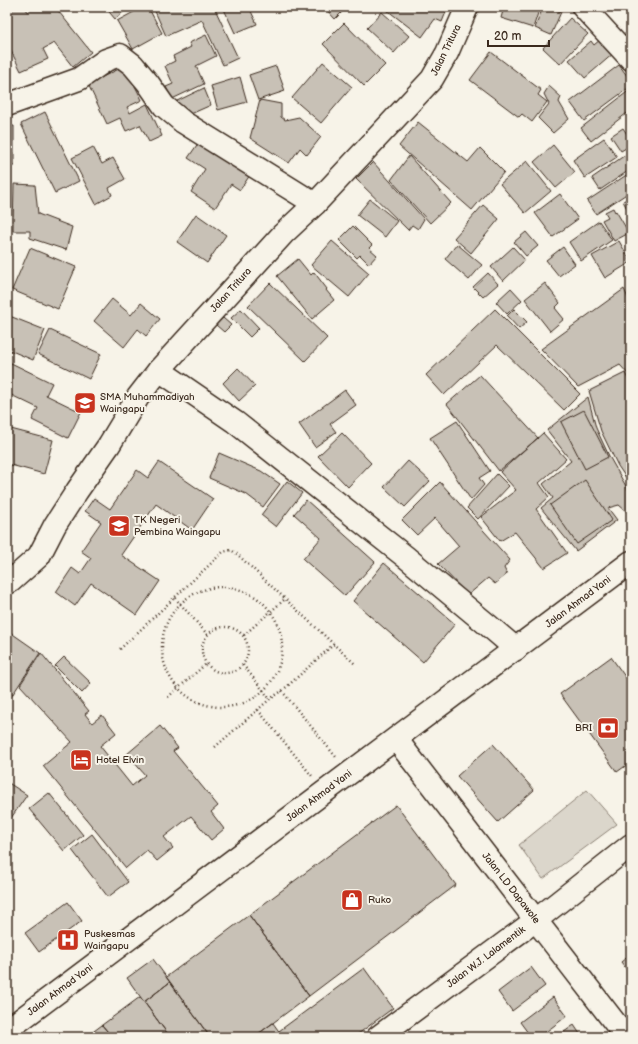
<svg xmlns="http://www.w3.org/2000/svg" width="638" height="1044" font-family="'Balsamiq Sans',sans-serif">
	<rect width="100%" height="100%" fill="#f7f3e8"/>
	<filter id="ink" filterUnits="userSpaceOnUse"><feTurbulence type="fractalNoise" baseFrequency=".025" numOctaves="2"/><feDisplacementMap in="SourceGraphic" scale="8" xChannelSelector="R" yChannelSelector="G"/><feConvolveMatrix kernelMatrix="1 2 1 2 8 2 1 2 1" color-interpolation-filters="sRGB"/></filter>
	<g filter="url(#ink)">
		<!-- green -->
		<path fill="#dbd6cb" stroke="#8b8074" d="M587,790L617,824L543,879L519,845Z"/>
		<!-- building -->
		<path fill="#c8c1b6" stroke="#3b2a1e" d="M7,7H25L28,12L35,7H55L91,52L73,67L54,43L43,49L48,59L21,71L11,51L7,53Z
			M105,7H129L115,19Z
			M143,7H148L162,33L133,49L117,21Z
			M158,7H214L238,58L223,65L202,20L166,36L154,9Z
			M223,7H249L257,24L235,33Z
			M324,7H347L335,19Z
			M383,7H448L442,22L435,19L422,37Z
			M504,7H540L533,28L501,18Z
			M543,7H550L561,12L551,35L535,28Z
			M382,12L409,36L394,53L367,28Z
			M570,18L588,34L560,64L543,48Z
			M344,23L385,65L364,86L323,44Z
			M206,35L216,56L196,66L204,84L172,99L166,87L173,84L165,66L175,61L173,56L191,47L189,43Z
			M601,39L614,53L585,78L569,60L591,41L594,45Z
			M491,52L541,90L538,95L547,102L532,122L522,114L519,117L470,80Z
			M323,62L352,87L321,123L292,98Z
			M619,65L631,81V86L584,121L570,102Z
			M125,66L142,100L127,107L130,113L147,104L162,136L149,142L140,125L126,131L120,118L107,124L88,84Z
			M276,66L285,91L258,100L249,75Z
			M240,77L247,102L218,110L211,86Z
			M549,86L561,97L559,102L569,119L553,133L538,118L549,104L544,94Z
			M204,88L211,105L184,117L177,101Z
			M631,89V110L591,141L581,128Z
			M260,100L281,104V117L285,120L299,117L321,137L307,155L300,148L289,163L250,138Z
			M45,112L79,181L55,193L21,124Z
			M418,122L468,162L480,148L504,172L472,210L399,146Z
			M7,126H14V166H7Z
			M623,128L631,140V145L621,151L611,136Z
			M604,138L617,157L585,178L573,160Z
			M201,139L252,172L240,190L231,184L215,208L191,192L205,169L188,158Z
			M553,145L575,172L556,188L534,162Z
			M93,147L102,164L113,158L125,179L109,188L112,195L96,204L72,158Z
			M631,151V169L600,190L592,178Z
			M409,156L451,203L430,223L391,180Z
			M527,161L551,191L525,213L500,184Z
			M373,162L424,219L418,229L412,225L408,230L356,179Z
			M631,172V191L596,214L587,201Z
			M14,184L35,185L38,214L72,227L66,250L30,238V231H13Z
			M560,194L578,219L553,237L535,213Z
			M631,197V229L626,218L631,216L623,201Z
			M370,199L397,221L385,237L357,215Z
			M483,205L499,219L471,253L454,238Z
			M613,208L615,212L616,211L629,233L614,241L602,220L608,217L605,212Z
			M196,214L226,235L207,263L177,242Z
			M599,221L612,240L581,261L569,242Z
			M353,226L372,245L369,248L377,255L369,264L360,255L357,258L339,240Z
			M526,232L538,246L526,256L514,242Z
			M332,241L369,273L349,297L311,265Z
			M619,241L631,262L605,278L592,256Z
			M457,244L482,265L469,280L445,259Z
			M513,247L525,260L503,281L491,267Z
			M563,247L575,264L559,276L546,260Z
			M30,248L76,267L58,309L12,290Z
			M298,259L311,275L314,272L327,289L326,290L334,300L312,319L277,276Z
			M488,273L498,284L483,297L473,287Z
			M270,283L327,338L305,361L248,306Z
			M545,283L560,303L555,308L564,319L550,331L525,299Z
			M511,288L522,300L507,314L496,302Z
			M624,289L631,305V376H630L620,365L578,387L541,349Z
			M112,299L131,315L141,303L160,319L146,336L138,329L124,347L94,321Z
			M241,309L259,328L250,337L231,318Z
			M495,309L580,394L564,410L497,345L444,395L426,375Z
			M514,309L527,322L519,329L507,316Z
			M7,315L45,330L33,360L7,349Z
			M223,318L231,325L224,332L216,325Z
			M50,330L101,354L89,379L38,354Z
			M7,361L52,383L46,395L81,412L68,438L32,420L38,408L7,393Z
			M238,368L255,386L239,401L223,383Z
			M625,373L631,385V485L618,466L601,431L589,391Z
			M480,375L538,438L499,471L447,404Z
			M345,390L356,405L330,424L336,432L315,447L299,424Z
			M588,397L596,428L610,458L631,495V509L627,512L619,505L608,508L617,520L576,551L541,508L553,498L543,484L571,461L547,430Z
			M584,410L608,457L585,469L561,422Z
			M457,421L490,471L479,478L484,485L471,500L430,438Z
			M7,428L53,440L44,474L7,464Z
			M342,433L371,463L348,487L318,456Z
			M543,433L566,459L539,483L549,497L536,509L567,553L544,568L515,532L500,541L481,517L516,490L500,472Z
			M219,453L261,471L280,484L263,507L246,494L209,478Z
			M408,461L430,481L405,507L384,487Z
			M159,462L213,499L192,530L156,504L121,555L160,581L137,615L91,583L75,606L56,592L72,568L80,574L91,558L81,551L101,522L85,511L94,498L110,509L137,470L148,478Z
			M497,474L509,486L478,519L467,508Z
			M585,480L612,520L577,544L550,505Z
			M287,481L302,493L276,527L261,515Z
			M440,482L510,560L504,568L507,574L495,584L488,578L468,595L438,564L459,546L435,518L417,535L402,520Z
			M306,500L375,562L345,596L303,559L321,538L294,514Z
			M384,563L455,624L423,662L353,601Z
			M7,630L40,653L7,703Z
			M41,653L89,711L85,714L92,723L102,715L116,733L100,746L132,786L145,775L127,754L160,726L178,748L173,751L218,806L211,812L224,829L211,840L191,816L164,837L173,848L157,861L147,850L126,868L43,766L72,742L20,685Z
			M64,657L91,683L82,693L55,666Z
			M611,657L631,685V762L617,772L560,694Z
			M493,744L534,790L498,822L457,776Z
			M7,782L27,795L11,818L7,816Z
			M49,793L83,835L64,851L29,809Z
			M396,805L456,885L309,996L249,915Z
			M92,834L128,882L108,897L72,850Z
			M68,902L82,921L39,952L25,933Z
			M249,915L309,996L254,1037H210L166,977Z
			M631,954V975L621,962Z
			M153,959L170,982L144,1002L127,978Z
			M531,967L545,986L512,1011L498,992Z
			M364,968L393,1008L354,1037H283L279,1031Z
			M170,982L210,1037H170L144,1002Z
			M140,997L144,1002L170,1037H112L102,1025Z
			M553,997L567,1016L539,1037H531L520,1022Z
			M273,1023L283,1037H254Z
			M102,1025L112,1037H86Z
			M574,1025L582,1037H557Z"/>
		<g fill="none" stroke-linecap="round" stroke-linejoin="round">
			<!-- minor casing -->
			<g stroke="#3b2a1e" stroke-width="25">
				<path id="minor" d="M583,7L631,59
					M7,105L79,79L106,60L120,55L133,65L148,83L164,106L183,122L315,204
					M159,370L235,422L407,558L495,631L516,649
					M396,739L626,1037
					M378,1037L536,920L631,845"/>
			</g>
			<!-- tertiary casing -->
			<g stroke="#3b2a1e" stroke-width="25">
				<path id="tertiary" d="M7,583L11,581L39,556L55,525L77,491L109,445L138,397L159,370L283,234L315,204L432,79L447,53L467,7"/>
			</g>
			<!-- trunk casing -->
			<g stroke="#3b2a1e" stroke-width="25">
				<path id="trunk" d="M7,1030C214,873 424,719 631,562"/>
			</g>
			<!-- path -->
			<path stroke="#3b2a1e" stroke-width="2.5" stroke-dasharray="1 3" stroke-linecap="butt" d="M7,290L8,286
				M162 647a60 60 0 1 1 120 0a60 60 0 1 1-120 0Z
				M175,598L207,634
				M202 650a23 23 0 1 1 46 0a23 23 0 1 1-46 0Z
				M244,635L285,599
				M120,649L223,552L231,550L237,554L355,664
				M243,665L270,699
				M282,691L336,757
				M168,697L206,664
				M258,710L312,776
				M215,747L270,699L282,691L334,644"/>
			<!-- minor -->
			<use href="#minor" stroke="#f7f3e8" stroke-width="22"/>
			<!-- tertiary -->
			<use href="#tertiary" stroke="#f7f3e8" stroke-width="22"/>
			<!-- trunk -->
			<use href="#trunk" stroke="#f7f3e8" stroke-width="22"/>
		</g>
	</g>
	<!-- icons -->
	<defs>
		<g id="school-square" transform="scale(1.15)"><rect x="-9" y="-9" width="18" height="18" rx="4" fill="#c8321e" stroke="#f7f3e8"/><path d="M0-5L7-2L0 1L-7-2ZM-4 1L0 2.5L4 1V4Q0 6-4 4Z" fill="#fff"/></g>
		<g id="bank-square" transform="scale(1.15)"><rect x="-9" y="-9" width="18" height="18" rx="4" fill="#c8321e" stroke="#f7f3e8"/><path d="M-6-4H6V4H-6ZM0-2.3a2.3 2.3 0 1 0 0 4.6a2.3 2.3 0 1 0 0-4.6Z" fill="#fff"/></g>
		<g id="hotel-square" transform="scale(1.15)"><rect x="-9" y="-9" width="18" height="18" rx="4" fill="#c8321e" stroke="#f7f3e8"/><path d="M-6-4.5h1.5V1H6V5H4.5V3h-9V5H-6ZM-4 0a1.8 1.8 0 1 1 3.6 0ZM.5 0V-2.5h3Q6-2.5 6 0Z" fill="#fff"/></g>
		<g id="shop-square" transform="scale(1.15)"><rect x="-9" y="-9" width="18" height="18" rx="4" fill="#c8321e" stroke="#f7f3e8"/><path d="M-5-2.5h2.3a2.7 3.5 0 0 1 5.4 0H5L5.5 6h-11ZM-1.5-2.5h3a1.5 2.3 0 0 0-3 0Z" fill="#fff"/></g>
		<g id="hospital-square" transform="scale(1.15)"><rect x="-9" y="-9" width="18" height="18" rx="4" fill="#c8321e" stroke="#f7f3e8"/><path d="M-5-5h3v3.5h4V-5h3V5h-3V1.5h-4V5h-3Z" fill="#fff"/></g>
	</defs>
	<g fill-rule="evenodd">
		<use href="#school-square" x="85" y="403"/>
		<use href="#school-square" x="119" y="526"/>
		<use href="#bank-square" x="608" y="728"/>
		<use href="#hotel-square" x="81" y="760"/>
		<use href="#shop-square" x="352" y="900"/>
		<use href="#hospital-square" x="68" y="940"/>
	</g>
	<g text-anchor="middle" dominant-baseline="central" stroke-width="4" stroke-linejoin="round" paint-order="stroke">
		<!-- street labels -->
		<g font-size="10" fill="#3b2a1e" stroke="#f7f3e8">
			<text transform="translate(446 50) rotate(-64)">Jalan Tritura</text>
			<text transform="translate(231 290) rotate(-48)">Jalan Tritura</text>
			<text transform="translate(578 602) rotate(-37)">Jalan Ahmad Yani</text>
			<text transform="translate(319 796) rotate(-37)">Jalan Ahmad Yani</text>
			<text transform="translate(511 888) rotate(52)">Jalan LD Dapawole</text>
			<text transform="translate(486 957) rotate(-37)">Jalan W.J. Lalamentik</text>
			<text transform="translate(60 990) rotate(-37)">Jalan Ahmad Yani</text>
		</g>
		<!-- poi labels -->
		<g font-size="10" fill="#3b2a1e" stroke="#f7f3e8" text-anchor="start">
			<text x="100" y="397">SMA Muhammadiyah<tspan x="100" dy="12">Waingapu</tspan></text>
			<text x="134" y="520">TK Negeri<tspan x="134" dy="12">Pembina Waingapu</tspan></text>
			<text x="592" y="728" text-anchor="end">BRI</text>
			<text x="96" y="760">Hotel Elvin</text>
			<text x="368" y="900">Ruko</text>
			<text x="84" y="934">Puskesmas<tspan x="84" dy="12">Waingapu</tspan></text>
		</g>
	</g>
	<!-- margin -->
	<rect width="638" height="1044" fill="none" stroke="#f7f3e8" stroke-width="24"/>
	<rect x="12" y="12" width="614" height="1020" fill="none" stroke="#3b2a1e" stroke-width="1.5" filter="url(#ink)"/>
	<!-- scale -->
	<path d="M488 40v6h61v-6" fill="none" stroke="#3b2a1e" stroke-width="2"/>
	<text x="494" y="40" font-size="12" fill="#3b2a1e" stroke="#f7f3e8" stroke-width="3" paint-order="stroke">20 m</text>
</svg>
